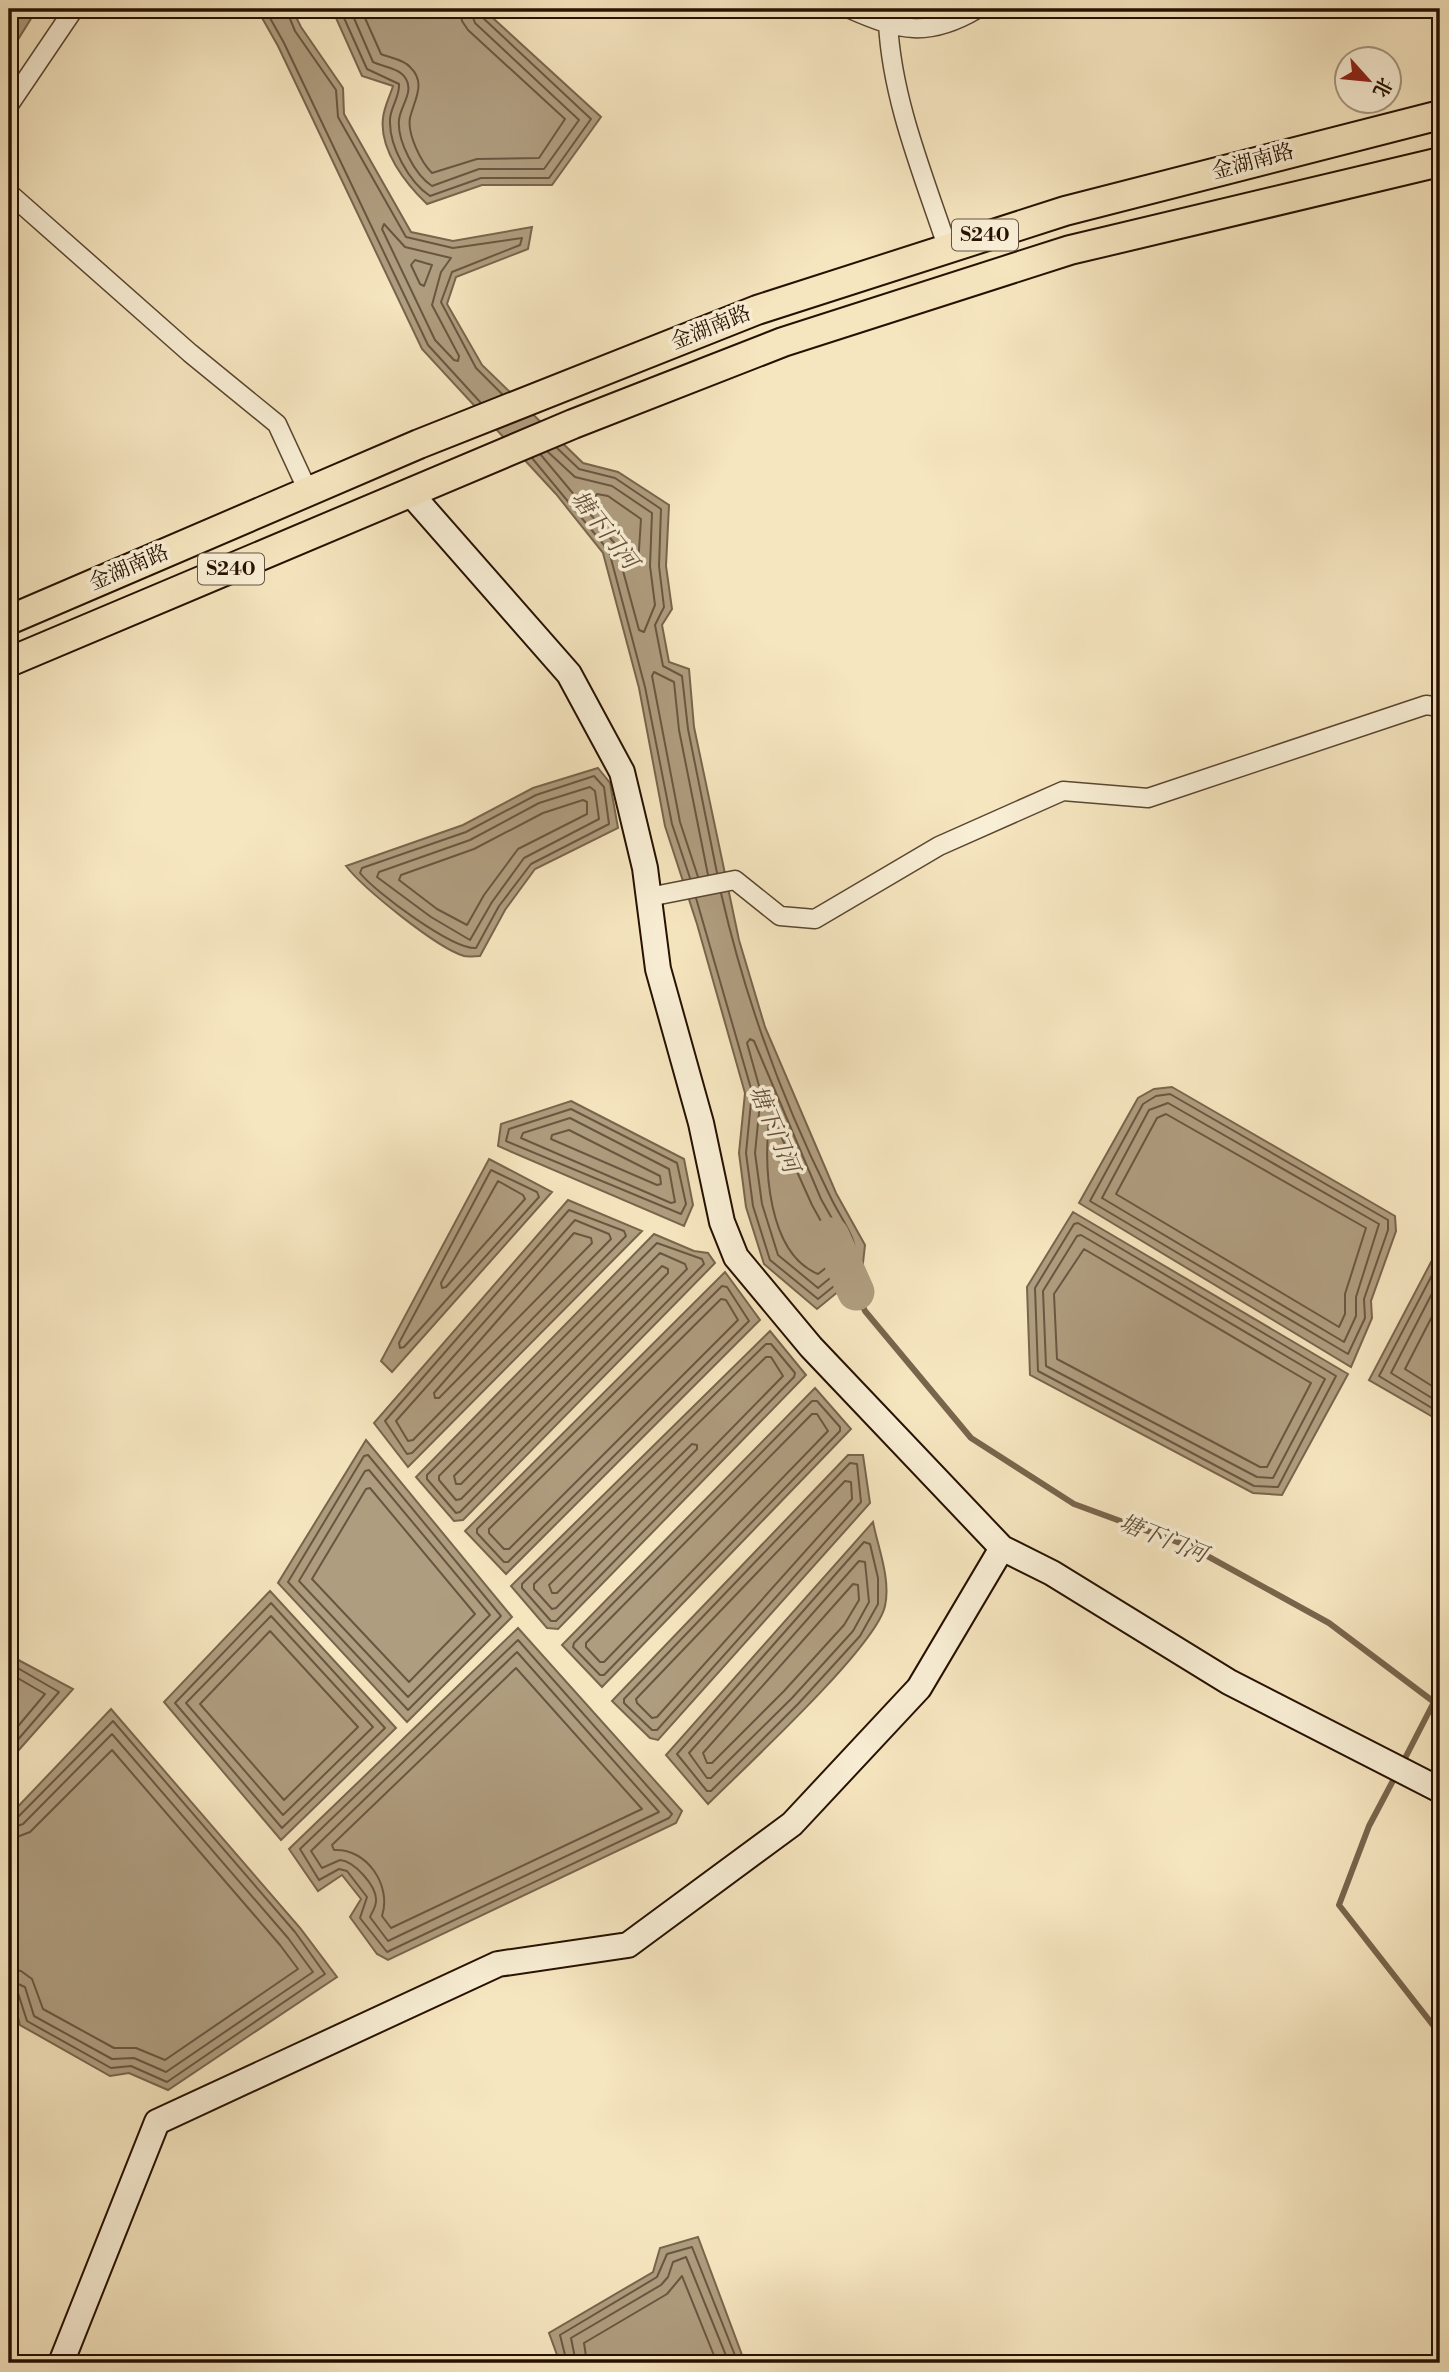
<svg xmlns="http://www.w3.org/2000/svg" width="1449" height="2372" font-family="'Libre Bodoni','Noto Serif SC',serif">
	<rect width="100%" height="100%" fill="#f6e6c0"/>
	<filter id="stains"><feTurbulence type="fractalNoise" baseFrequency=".00286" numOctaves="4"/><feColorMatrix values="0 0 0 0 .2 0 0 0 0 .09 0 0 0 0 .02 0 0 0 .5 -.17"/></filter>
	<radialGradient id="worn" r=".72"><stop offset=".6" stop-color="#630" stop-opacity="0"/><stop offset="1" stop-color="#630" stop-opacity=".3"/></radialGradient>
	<!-- water -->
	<path fill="#af9d7f" stroke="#78654c" stroke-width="2" d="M9,9H37L9,54Z
		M257,9H292L301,27L343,88L344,114L411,232L453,241L532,227L528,249L456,277L447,304L482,365L583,463L618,472L669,505L666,566L672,609L662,625L669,662L689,669L694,727L739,940L765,1027L836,1193L865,1245L862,1272L817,1309L764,1264L746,1207L739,1153L745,1093L697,924L665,826L639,688L603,553L556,494L422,349L278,46Z
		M332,9H483L601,117L552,185H482L427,204C406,184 379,150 383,118C384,107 390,96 393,86L362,76Z
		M598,768L610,783L618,828L535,869L505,910L480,956C476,956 468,957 464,956C437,948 364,889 346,866L463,825L533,788Z
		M1172,1087L1395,1216L1396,1231L1371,1301L1372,1318L1351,1367L1079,1203L1138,1098L1154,1089Z
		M571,1101L684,1159L693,1205L684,1226L498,1146L501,1124Z
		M489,1159L552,1192L392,1372L381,1361Z
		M568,1200L642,1231L408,1467L374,1423Z
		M1073,1212L1348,1374L1282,1495L1253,1493L1030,1375L1027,1287Z
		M654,1234L694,1251L708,1253L715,1263L463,1520L454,1521L416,1477Z
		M1439,1247L1440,1248V1421L1369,1380Z
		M725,1272L760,1320L506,1574L465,1531Z
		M770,1331L806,1375L558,1629L547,1628L511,1586Z
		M815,1388L851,1429L602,1687L562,1645Z
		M366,1440L512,1617L407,1722L278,1583Z
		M848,1455H863L870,1503L658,1740L650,1738L612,1701Z
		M873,1522C878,1548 891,1579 885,1606C876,1647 744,1768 708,1804L666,1755Z
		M270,1591L396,1728L281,1840L164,1702Z
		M518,1628L682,1811L676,1823L388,1960L377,1954L350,1917L361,1899L342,1875L318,1891L289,1849Z
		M9,1655L73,1689L9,1761Z
		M111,1709L300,1928L337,1977L168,2090L129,2073L110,2076L20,2025L9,1983V1816Z
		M698,2237L745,2363H560L549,2333L653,2272L660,2248Z"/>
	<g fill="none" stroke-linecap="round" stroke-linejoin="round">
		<!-- shore -->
		<path stroke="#6a5640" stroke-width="2" d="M265,9L284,43L428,345L481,403
			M286,9L295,31L336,90L338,117L406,237L453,248L522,238L520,245L452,272L441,302L476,368L502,394
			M340,9L367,69L399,84C400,97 390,108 390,120C389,146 409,182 430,196L481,178H549L591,119L482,17L479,9
			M350,9L373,62C383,67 400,68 406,79C414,92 400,107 399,120C397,141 415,175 432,186L479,169H544L579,120L475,23L470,9
			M361,9L381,54C390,58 403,59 410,67C427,83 414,100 410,118C407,134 421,162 432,173L477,159L539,158L565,119L468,30L462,21L460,9
			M384,224L405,247L451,258L441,272L432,305L459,356L458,361L454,360L435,340L382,229Z
			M415,260L432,265L424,286L420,284L411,265Z
			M557,448L579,469L615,478L661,509L659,566L664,607L655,625L663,666L682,676L688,729L717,873
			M541,455L616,545L639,630L644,632L655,605L650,566L652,513L612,486L575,477L548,452
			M532,458L609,551L645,687L672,824L690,878
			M597,494L608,496L641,519L638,565L633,564L625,539L594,499Z
			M594,776L604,787L609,824L531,864L499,906L476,948C453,950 375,892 360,873L362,868L466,832L536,795Z
			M590,787L595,791L599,819L524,858L492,902L470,940L431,917L377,877L379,872L470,840L539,803Z
			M583,800L587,802V814L518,849L484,895L467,925L437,909L399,880L401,875L474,849L543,813Z
			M698,877L680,822L652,676L654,672L674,682L679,730L708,875
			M696,898L752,1092L746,1153L753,1206L770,1260L818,1299L855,1269C861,1240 842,1222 830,1196C782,1100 745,998 721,893
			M750,1039L754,1041L821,1199L848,1247L846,1265L818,1288L778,1255L762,1204L755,1153L761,1093L747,1043Z
			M1170,1094L1388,1220V1230L1364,1299L1365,1318L1348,1354L1090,1201L1143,1104L1156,1096Z
			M1168,1103L1379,1224L1356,1297V1316L1344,1342L1102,1198L1149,1110Z
			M571,1109L677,1163L686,1204L681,1214L506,1141L509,1129Z
			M1166,1114L1366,1228L1345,1294V1314L1339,1327L1116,1194L1157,1118Z
			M772,1116L812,1205L837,1250L836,1260L818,1274C767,1253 764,1166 769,1119Z
			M570,1118L669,1169L675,1202L671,1203L521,1138L523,1133Z
			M569,1130L660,1176L661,1184L657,1185L551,1139L552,1135Z
			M491,1170L537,1192L539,1197L404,1347L400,1348L399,1343Z
			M498,1181L523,1195L525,1199L446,1287L442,1288L441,1283Z
			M569,1210L624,1231L626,1236L412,1453L407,1454L385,1421Z
			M575,1220L609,1234L611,1239L413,1440L408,1441L396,1421Z
			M1078,1223L1336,1376L1278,1487L1254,1486L1038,1371L1035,1288L1074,1224Z
			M574,1233L591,1238L592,1243L439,1398H435L434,1393Z
			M1081,1235L1325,1379L1273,1478L1257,1477L1046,1366L1043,1291L1077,1236Z
			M657,1243L702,1259L704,1264L460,1512L456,1513L427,1479V1475Z
			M1084,1249L1311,1383L1267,1467H1260L1057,1359L1054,1294Z
			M660,1253L685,1264L687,1269L461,1499L456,1500L439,1480V1476Z
			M1440,1260L1379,1376L1440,1413
			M662,1266L668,1269V1273L461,1484H456L454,1476Z
			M1440,1278L1391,1373L1440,1403
			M722,1286L727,1287L749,1321L508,1562H504L477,1533V1529Z
			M721,1299L726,1300L738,1320L509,1549H504L489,1533V1529Z
			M1440,1301L1405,1369L1440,1391
			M766,1344H771L795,1373L794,1377L556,1621H551L522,1588V1584Z
			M766,1357H771L783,1376L556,1608L552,1609L534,1589V1584Z
			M812,1401H817L840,1427V1431L604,1675H600L573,1647L574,1643Z
			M812,1414H817L828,1431L604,1662H600L586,1647V1643Z
			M692,1444L697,1445V1449L557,1593H552L549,1585Z
			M368,1455L501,1616L408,1710L288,1582L364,1456Z
			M850,1463L857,1464L861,1502L657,1730H652L624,1703V1699Z
			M369,1470L490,1615L408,1697L299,1581L365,1471Z
			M845,1481L851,1482L852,1499L657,1717L652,1718L637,1703L636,1699Z
			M370,1488L475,1614L409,1682L312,1579L366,1489Z
			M864,1542L870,1544L878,1578V1604L860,1636L798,1704L711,1791H707L677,1754Z
			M859,1561L865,1562L869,1602L853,1631L792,1698L711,1778H707L689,1753Z
			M853,1584L858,1585L859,1600L844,1625L784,1691L712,1763H707L703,1753Z
			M271,1603L385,1728L282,1828L175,1703Z
			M271,1616L373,1727L283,1815L186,1703Z
			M270,1631L358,1727L284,1800L200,1704Z
			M518,1640L672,1814L669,1818L387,1952L360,1918L367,1897L347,1871L339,1869L319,1880L300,1849Z
			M517,1652L659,1812L388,1941L370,1917C372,1912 376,1907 376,1901C377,1886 354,1861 340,1860L322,1868L311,1851Z
			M9,1663L59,1692L9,1750
			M516,1668L642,1809L391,1928L382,1916C392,1886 367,1848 334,1850L332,1845Z
			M9,1673L45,1694L9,1737
			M9,1820L17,1818L113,1721L295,1932L325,1974L167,2082L131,2066L111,2068L27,2021L18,1993L9,1989
			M9,1829L23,1824L112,1734L288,1938L313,1972L166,2072L134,2058L112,2059L34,2016L25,1987L9,1980
			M9,1840L30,1832L112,1750L280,1945L298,1969L165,2060L136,2048H114L43,2009L32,1979L21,1971L9,1969
			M567,2363L560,2335L657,2277L667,2254L692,2247L738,2363
			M576,2363L571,2338L661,2285L668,2277L673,2262L686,2257L729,2363
			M587,2363L584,2343L667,2294L682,2276L717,2363"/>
		<!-- stream -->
		<path stroke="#78654c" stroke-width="6" d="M856,1292L865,1311L971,1438L1074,1504L1191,1547L1329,1623L1434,1702L1401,1766
			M1396,1775L1369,1826L1339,1905L1440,2034"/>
		<!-- river -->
		<path stroke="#af9d7f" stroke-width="37" d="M831,1236L856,1292"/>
		<!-- street casing -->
		<g stroke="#5a4630" stroke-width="21">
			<path id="street" d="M850,9C900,31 928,38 977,9
				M888,23C892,100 923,174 947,246
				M9,105L74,9
				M9,193L190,353L277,424L308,491
				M649,897L735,880L780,916L815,919L939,846L1063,791L1148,798L1426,705L1440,707"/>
		</g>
		<!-- secondary casing -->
		<g stroke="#261000" stroke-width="28">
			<path id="secondary" d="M411,494L569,674L622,772L645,868L658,969L701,1123L722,1222L736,1257L811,1347L1002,1548L1052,1573L1229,1682L1440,1790
				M61,2363L157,2122L498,1964L628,1945L792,1824L919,1688L1002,1548"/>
		</g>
		<!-- primary casing -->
		<g stroke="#261000" stroke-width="32">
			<path id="primary" d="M9,620L419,444L757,310L1065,211L1440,115
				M9,662L573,424L783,342L1070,250L1440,162"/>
		</g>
		<!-- street -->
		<use href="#street" stroke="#f9efd6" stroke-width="18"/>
		<!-- secondary -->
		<use href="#secondary" stroke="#f9efd6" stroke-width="24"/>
		<!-- primary -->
		<use href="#primary" stroke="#f6e6c0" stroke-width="28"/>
	</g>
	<g text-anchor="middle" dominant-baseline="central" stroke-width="7" stroke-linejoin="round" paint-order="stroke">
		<!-- shield labels -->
		<g fill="#f9efd6" stroke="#655340" stroke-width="2">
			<rect x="952" y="219.5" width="66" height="31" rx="5"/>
			<rect x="198" y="553.5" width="66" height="31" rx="5"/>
		</g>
		<g font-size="19" font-weight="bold" fill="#261000">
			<text x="985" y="235">S240</text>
			<text x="231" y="569">S240</text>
		</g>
		<!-- street labels -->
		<g font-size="21" fill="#261000" stroke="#f9efd6">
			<text transform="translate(1253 162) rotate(-15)">金湖南路</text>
			<text transform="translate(711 328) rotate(-22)">金湖南路</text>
			<text transform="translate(129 568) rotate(-23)">金湖南路</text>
		</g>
		<!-- water labels -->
		<g font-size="23" font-style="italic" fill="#644f39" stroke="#f9efd6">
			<text transform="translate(604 530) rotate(52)">塘下门河</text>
			<text transform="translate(774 1129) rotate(67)">塘下门河</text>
			<text transform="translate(1163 1539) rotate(22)">塘下门河</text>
		</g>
	</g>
	<!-- margin -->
	<rect width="1449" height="2372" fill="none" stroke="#f6e6c0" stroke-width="35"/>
	<rect x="10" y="10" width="1428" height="2351" fill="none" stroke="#261000" stroke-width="3.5"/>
	<rect x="18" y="18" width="1414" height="2337" fill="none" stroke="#261000" stroke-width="2"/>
	<!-- north arrow -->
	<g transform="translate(1368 80) rotate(117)"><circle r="33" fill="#f9efd6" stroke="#a59680" stroke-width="2"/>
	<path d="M0-5L12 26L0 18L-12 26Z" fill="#8f2418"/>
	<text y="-10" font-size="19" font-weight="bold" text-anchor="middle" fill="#261000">北</text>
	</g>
	<rect width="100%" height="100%" filter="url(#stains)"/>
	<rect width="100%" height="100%" fill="url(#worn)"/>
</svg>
